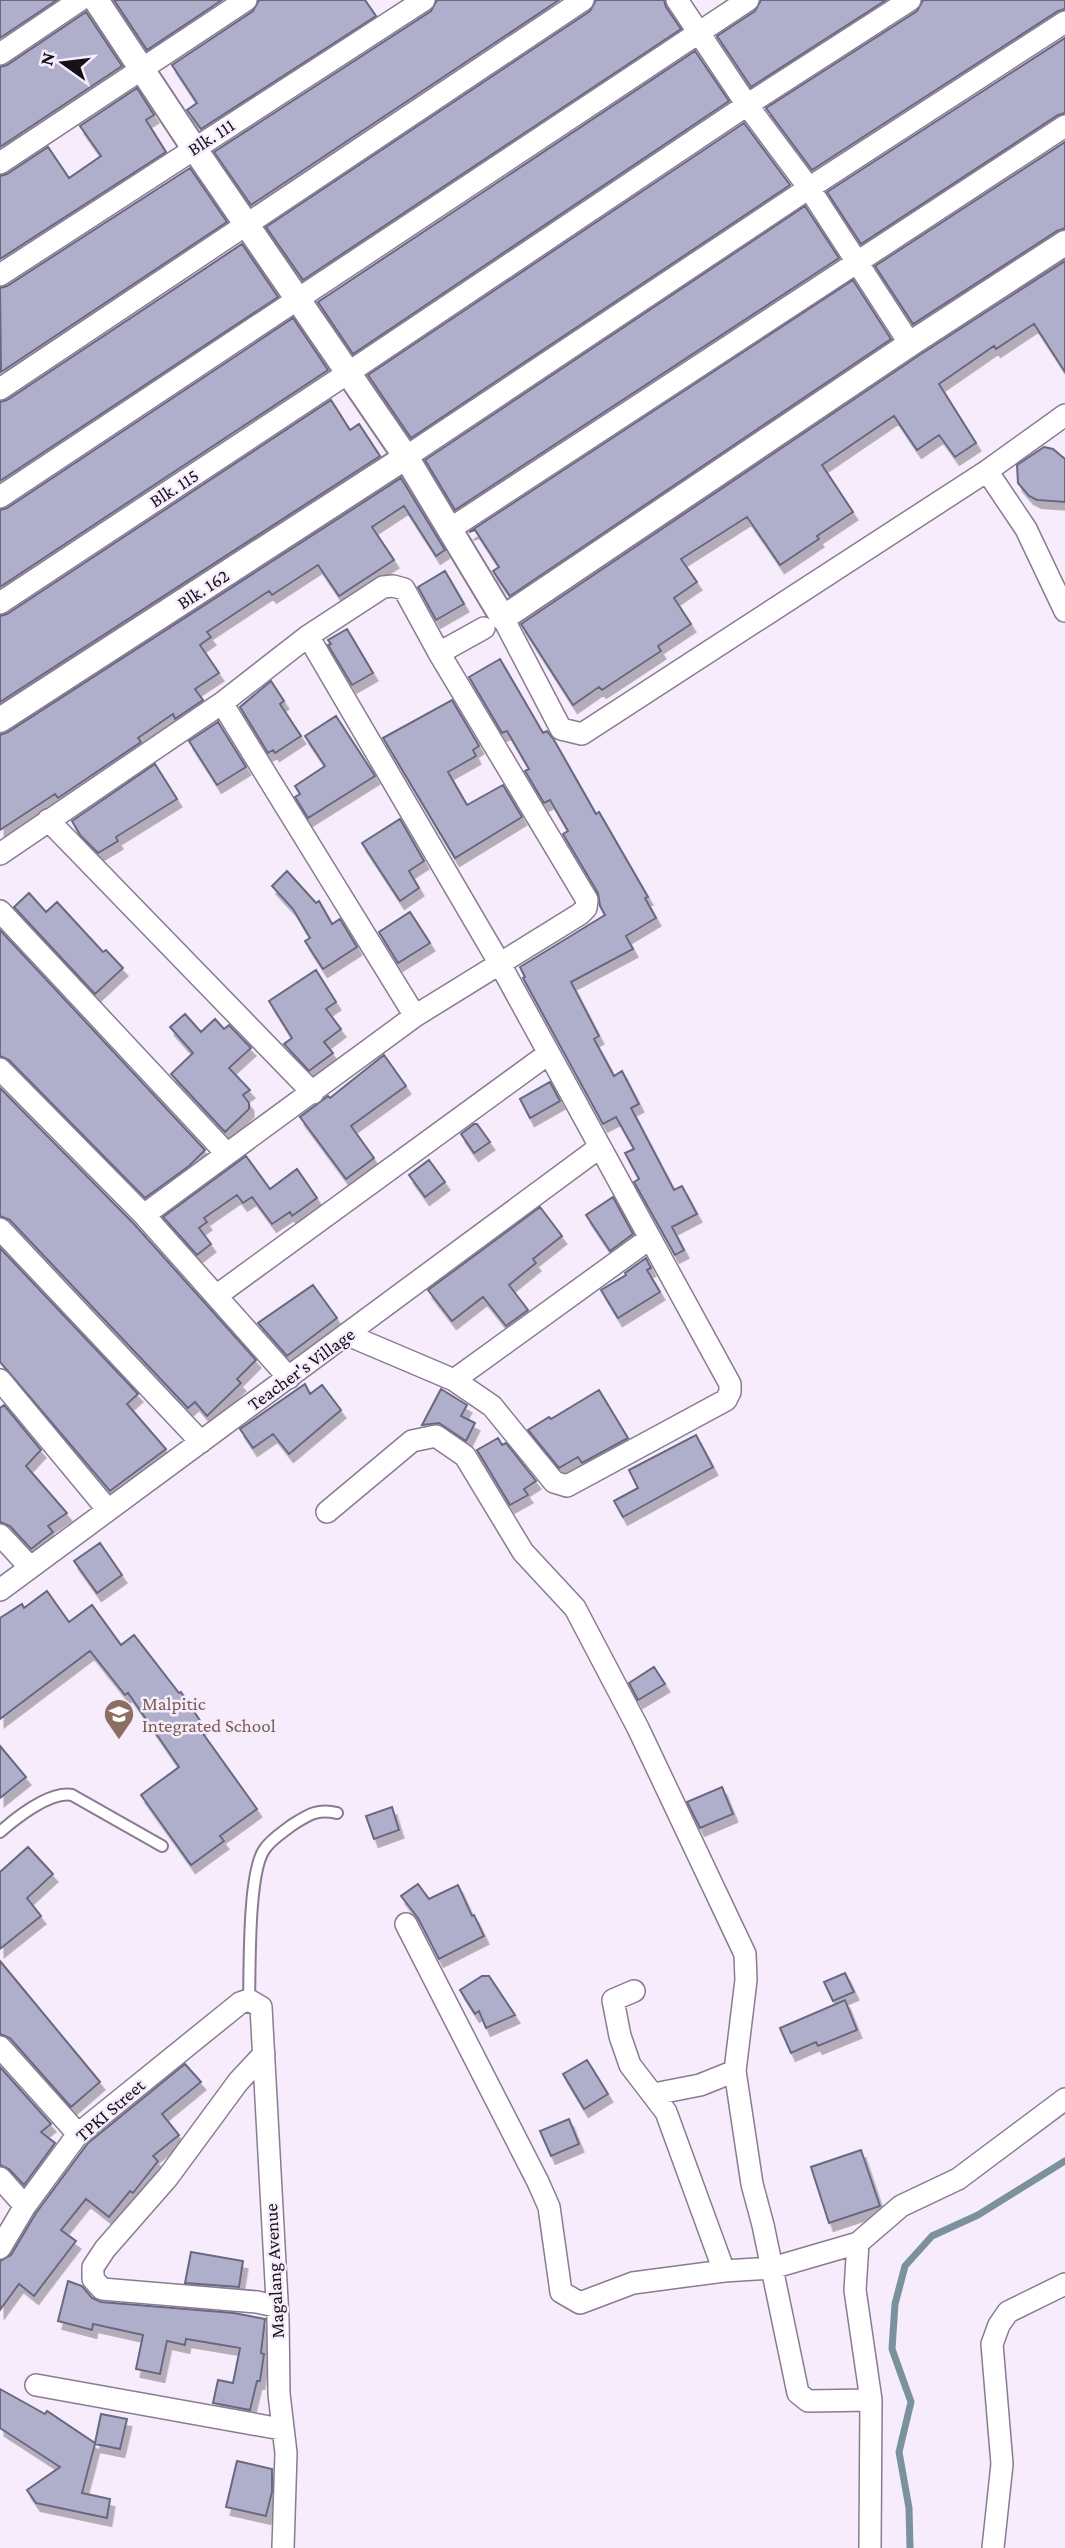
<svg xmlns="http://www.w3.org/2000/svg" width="1065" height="2548" font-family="'Crimson Pro',serif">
	<defs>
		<filter id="shadow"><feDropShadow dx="4.5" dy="8" stdDeviation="0" flood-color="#0004"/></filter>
	</defs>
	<rect width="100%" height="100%" fill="#f6ecfc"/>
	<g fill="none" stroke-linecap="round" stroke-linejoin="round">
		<!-- stream -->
		<path stroke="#7b929d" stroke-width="7" d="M910,2548L909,2508L899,2452L911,2402L892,2349L895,2304L905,2266L932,2236L978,2215L1065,2161"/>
	</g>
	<!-- building -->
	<path fill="#afaecb" stroke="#696881" stroke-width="2" filter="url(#shadow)" d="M0,0H57L0,38Z
		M114,0H222L147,50Z
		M259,0H365L376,16L201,129L187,110L197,103L172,65L253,11Z
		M437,0H559L251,205L214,152L431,11Z
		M596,0H664L666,7L681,29L303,280L266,227L590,11Z
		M761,0H886L751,87L717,36L755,11Z
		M923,0H1065V9L1058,11L812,170L766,108L917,11Z
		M86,12L122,66L0,147V67L7,65Z
		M1065,38V113L1058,115L861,244L827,192Z
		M695,51L729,101L353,354L318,302Z
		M137,88L154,115L146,120L166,152L0,259V176L7,174L48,147L69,178L101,156L80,126Z
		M744,123L790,185L411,438L368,375Z
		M1065,142V228L1057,231L913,324L875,266Z
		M190,168L227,222L1,372L0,288L7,286Z
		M805,206L839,258L455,510L425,460Z
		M242,244L278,297L0,481V402L7,400Z
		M1065,261V372L1034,324L996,349L994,346L939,384L976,443L955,457L939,435L917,450L894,416L822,465L853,512L817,536L819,539L780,565L747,517L681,559L697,582L674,598L691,624L658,646L661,651L602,690L599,687L573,705L521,624L918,356Z
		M853,280L891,339L510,596L493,571L499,567L475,530L469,532Z
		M293,318L328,370L0,587V510L7,508Z
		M331,400L350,430L359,424L380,456L0,702V616L7,614Z
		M1044,447L1053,449L1065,459V502L1037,500L1029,496L1018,483L1017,465Z
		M401,478L445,550L436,556L404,506L372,527L394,560L339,596L318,565L272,595L269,591L207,632L211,637L200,645L219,673L195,689L203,700L175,719L173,714L138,738L141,742L58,798L55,794L0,830V735L8,732Z
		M445,571L464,604L436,620L418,587Z
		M347,629L373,673L352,685L328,645L331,644L328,640Z
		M500,659L543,733L547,731L554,740L596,814L599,812L648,897L645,898L656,918L626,936L633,949L571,982L599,1036L594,1039L614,1076L622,1071L639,1104L631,1108L674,1190L682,1186L697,1214L672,1227L684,1250L675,1255L634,1182L639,1179L625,1153L634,1149L616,1117L603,1124L523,978L525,977L520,967L605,915L600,906L598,893L563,834L568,831L550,800L544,803L525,771L529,769L507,731L502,733L469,677Z
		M271,681L284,701L280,704L301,736L275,753L273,750L268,753L240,707Z
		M452,700L479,746L473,750L476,756L448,772L467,805L503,785L522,817L455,858L383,738Z
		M336,716L375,776L308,818L295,797L300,794L295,786L325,766L305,736Z
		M218,722L246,767L217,785L189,741Z
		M155,764L177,799L116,837L118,841L98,853L80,835L72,821Z
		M400,819L424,861L409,871L419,888L400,901L362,843Z
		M287,871L316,903L319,901L332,924L340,919L357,947L323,969L305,941L310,938L293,909L272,886Z
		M29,893L46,912L57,902L103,952L106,950L123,968L95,994L14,907Z
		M410,912L430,943L398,963L379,932Z
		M0,930L205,1150L189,1166L145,1198L9,1060L0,1056Z
		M316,970L336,1002L326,1009L341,1029L324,1042L333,1053L309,1071L284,1044L292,1038L269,1001Z
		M185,1014L201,1032L215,1019L224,1029L229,1025L251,1048L229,1068L250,1090L243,1095L249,1103V1109L225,1132L171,1074L193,1053L170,1027Z
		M384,1055L406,1086L351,1126L374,1158L346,1179L300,1117L328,1096L330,1098Z
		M550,1082L560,1101L530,1118L520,1099Z
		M0,1088L134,1224L256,1360L237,1379L241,1383L207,1416L195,1402L188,1408L10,1220L0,1216Z
		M474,1124H477L490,1142L474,1153L461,1134Z
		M246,1156L270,1189L297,1169L317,1198L292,1216L290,1212L272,1224L252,1197L243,1203L237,1195L204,1218L207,1222L199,1228L211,1244L197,1255L163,1217Z
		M429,1160L445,1182L425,1197L409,1175Z
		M613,1197L633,1234L610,1251L586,1215Z
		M540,1207L562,1236L533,1259L536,1263L509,1285L528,1310L506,1326L483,1297L452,1321L428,1290Z
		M0,1248L138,1394L127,1404L166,1449L110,1491L0,1362Z
		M646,1258L651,1268L647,1270L660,1292L618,1318L601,1290L626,1275L625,1273Z
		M313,1285L337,1318L287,1356L258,1323Z
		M305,1384L310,1394L322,1385L341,1410L289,1454L273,1434L253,1448L240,1429Z
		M441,1389L467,1405L461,1416L475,1423L466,1441L439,1423L422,1425Z
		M599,1390L628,1438L582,1463L578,1457L559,1468L528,1430L549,1417L551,1419Z
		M4,1405L41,1450L26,1466L67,1513L48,1526L53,1532L31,1549L10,1526L0,1522V1408Z
		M696,1435L713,1467L623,1517L614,1501L638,1488L629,1470Z
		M498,1438L502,1445L506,1443L536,1481L524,1489L528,1495L510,1505L477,1450Z
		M100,1543L122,1575L97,1593L74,1561Z
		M47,1591L69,1622L92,1605L121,1645L134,1635L179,1693L181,1692L203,1725L199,1728L257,1809L220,1836L224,1841L191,1865L141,1795L179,1767L128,1693L125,1695L90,1651L0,1719V1618L22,1604L24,1608Z
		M654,1667L665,1684L638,1700L629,1683Z
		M0,1746L26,1777L0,1798Z
		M722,1787L733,1814L700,1828L687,1802Z
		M392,1807L399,1830L374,1839L366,1816Z
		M28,1847L53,1874L27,1898L41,1916L0,1949V1872Z
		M418,1884L429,1899L458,1885L472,1916L474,1915L484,1936L439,1959L418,1918L401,1896Z
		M0,1961L100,2082L71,2107L10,2038L0,2034Z
		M845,1973L854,1992L833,2001L824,1982Z
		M482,1976H489L515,2015L486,2028L479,2011L475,2014L460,1990Z
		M845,2000L857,2030L818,2046L816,2042L791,2053L780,2028Z
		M587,2060L608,2094L584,2109L563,2074Z
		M185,2064L201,2082L162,2114L179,2135L153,2156L158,2161L133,2193L130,2191L109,2217L86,2199L61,2230L76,2241L34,2296L19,2284L0,2310V2261L11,2255L36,2213L88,2143Z
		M0,2067L51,2124L41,2132L55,2143L24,2185L9,2169L0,2165Z
		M569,2119L579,2144L551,2156L540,2131Z
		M861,2150L880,2206L829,2223L811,2167Z
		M191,2252L243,2261L239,2287L185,2283Z
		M68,2281L82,2286L92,2298L101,2302L234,2313L265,2319L261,2353L264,2354L260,2381H257L250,2410L213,2403L218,2380L233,2383L240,2348L186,2339L185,2345L167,2341L160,2374L136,2369L143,2335L93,2324L92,2330L58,2321Z
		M0,2389L45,2414L47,2411L95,2443L101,2414L127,2419L120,2449L95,2444L82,2493L110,2499L107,2518L36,2503L27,2490L60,2467L0,2428Z
		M237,2461L272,2469V2492L266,2516L226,2507Z"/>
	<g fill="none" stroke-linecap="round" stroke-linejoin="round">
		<!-- service casing -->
		<g stroke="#8a7b93" stroke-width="14">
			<path id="service" d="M0,1832C16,1818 50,1791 72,1795L162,1846
				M249,2000C250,1967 248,1874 264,1850C271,1839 282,1833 292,1825C308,1815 318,1808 337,1813"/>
		</g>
		<!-- minor casing -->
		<g stroke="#8a7b93" stroke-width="24">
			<path id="minor" d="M677,0L747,105L809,188L910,344
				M0,54L80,0
				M0,163L246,0
				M0,275L424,0
				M0,389L583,0
				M406,457L809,188L1065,22
				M987,471L1026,529L1065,611
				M0,497L748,0
				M450,529L1065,126
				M0,603L348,373L747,105L910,0
				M503,618L561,729L582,734L987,471L1065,415
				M308,636L500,964L730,1384V1392L726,1400L567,1486L554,1482L492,1406L454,1380L348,1335
				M439,653L484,628
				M222,703L415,1016
				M48,820L313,1093
				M0,854L222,703L308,636L383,587L393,586L404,589L439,653L587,900L586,908L580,914L415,1016L144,1215
				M0,911L227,1154
				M0,1069L144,1215L289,1378
				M0,1229L201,1442
				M216,1296L548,1054
				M0,1380L108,1510
				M454,1380L649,1239
				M327,1512L412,1441L436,1436L465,1456L523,1552L575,1608L638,1728L745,1954L746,1980L735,2071
				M0,1535L29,1566
				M0,1590L600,1147
				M406,1924L538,2182L549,2207L561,2292L580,2303L633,2283L724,2271
				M634,1991L613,2000L620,2036L630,2065L666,2112L724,2271L772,2268L858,2243
				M0,2047L78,2134
				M264,2054L238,2082L168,2177L105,2249L93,2267V2279L102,2289L257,2302L275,2306
				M654,2094L700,2085L735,2071L752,2184L763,2225L798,2393L808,2401L871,2400L870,2548
				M0,2178L25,2206
				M0,2248L25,2206L78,2134L240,2003L249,2000L261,2007L278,2319L279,2394L286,2453L283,2548
				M36,2385L281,2429
				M871,2400L855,2290L858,2243L901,2206L958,2179L1065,2099
				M993,2548L1002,2464L992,2344L999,2325L1008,2312L1065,2284"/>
		</g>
		<!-- tertiary casing -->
		<g stroke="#8a7b93" stroke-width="28">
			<path id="tertiary" d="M96,0L194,148L406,457L503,618L910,344L1065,243
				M0,720L406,457"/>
		</g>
		<!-- service -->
		<use href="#service" stroke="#fff" stroke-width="10"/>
		<!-- minor -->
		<use href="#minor" stroke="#fff" stroke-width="21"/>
		<!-- tertiary -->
		<use href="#tertiary" stroke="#fff" stroke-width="24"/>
	</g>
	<!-- icons -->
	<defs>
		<g id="school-pin" transform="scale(1.575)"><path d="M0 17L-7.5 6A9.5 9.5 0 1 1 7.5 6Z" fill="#8d6e63" stroke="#f6ecfc"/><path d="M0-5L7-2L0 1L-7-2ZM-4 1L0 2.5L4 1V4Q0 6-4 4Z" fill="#fff"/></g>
	</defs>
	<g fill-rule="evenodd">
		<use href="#school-pin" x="119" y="1714"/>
	</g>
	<g text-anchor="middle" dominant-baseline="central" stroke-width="5" stroke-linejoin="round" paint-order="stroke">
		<!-- street labels -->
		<g font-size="19" fill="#151019" stroke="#f6ecfc">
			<text transform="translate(211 137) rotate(-33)">Blk. 111</text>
			<text transform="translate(174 488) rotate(-33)">Blk. 115</text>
			<text transform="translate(203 589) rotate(-33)">Blk. 162</text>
			<text transform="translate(301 1369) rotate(-36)">Teacher's Village</text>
			<text transform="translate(110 2110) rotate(-41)">TPKI Street</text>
			<text transform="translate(274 2271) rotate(-93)">Magalang Avenue</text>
		</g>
		<!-- education labels -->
		<g font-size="19" fill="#785e54" stroke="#f6ecfc" text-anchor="start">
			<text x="142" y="1703">Malpitic<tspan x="142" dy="22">Integrated School</tspan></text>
		</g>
	</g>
	<!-- north arrow -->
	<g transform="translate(63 63) rotate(284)" stroke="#f6ecfc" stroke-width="5" paint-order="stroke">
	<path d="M0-5L12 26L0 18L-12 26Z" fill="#151019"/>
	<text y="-10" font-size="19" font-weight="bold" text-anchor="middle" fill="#151019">N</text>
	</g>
</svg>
